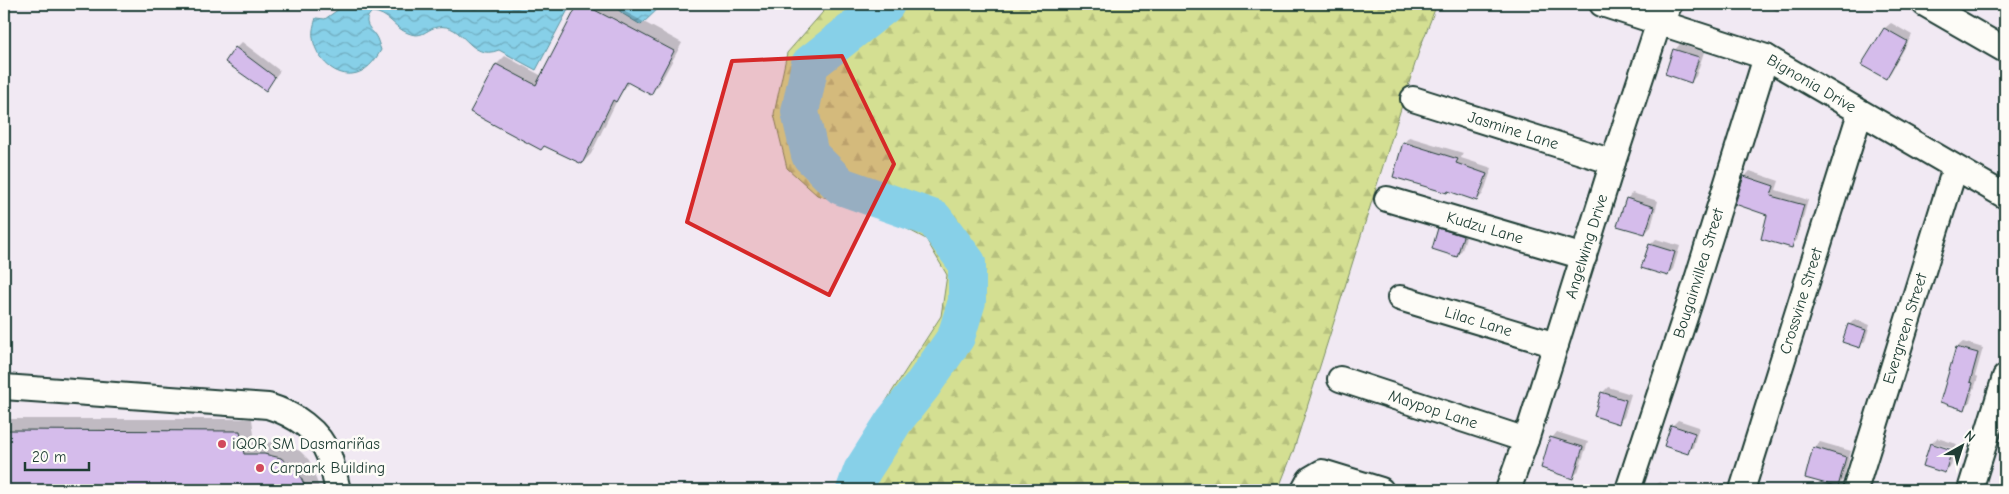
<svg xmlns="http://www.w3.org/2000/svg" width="2009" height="494" font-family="'Comic Neue',sans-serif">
	<defs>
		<pattern id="forest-firs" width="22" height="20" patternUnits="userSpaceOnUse" patternTransform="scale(1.25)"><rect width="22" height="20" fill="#d4df92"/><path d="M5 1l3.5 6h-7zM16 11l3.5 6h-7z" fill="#b6c07e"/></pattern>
		<pattern id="water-waves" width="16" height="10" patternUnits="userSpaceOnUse" patternTransform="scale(1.25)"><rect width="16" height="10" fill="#87d0e8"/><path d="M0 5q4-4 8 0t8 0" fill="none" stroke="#6eaabd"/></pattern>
	</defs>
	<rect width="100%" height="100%" fill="#f1e9f3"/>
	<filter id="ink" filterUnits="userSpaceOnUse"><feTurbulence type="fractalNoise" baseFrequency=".02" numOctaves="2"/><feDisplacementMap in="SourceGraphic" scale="10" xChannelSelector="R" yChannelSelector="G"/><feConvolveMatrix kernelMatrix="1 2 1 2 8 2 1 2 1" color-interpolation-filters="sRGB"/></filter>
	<g filter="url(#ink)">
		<!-- forest -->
		<path fill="url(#forest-firs)" stroke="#7a8e63" d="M830,4H1437L1420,48L1293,452L1278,490H840L847,466L893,390L941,316L947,275L926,239L877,213L817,195L787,168L774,114L787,53Z"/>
		<!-- water -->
		<path fill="url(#water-waves)" stroke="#5d95a0" d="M346,4H566L570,6L536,70L499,50C468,62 465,22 437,27C426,29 423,39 408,33C394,28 389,13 372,12C362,21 369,27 375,35C378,39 379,45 381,50C375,61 365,73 352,74C332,76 314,55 313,37C312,31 314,24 316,18L325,19Z
			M612,4H663L641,25L623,14Z"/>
		<!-- shadow -->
		<path fill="#0003" d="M579,4H607L620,9L682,43L659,85L650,93L629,82L618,98L591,154L582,163L497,64L505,56L542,76Z
			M1765,4H1785L1778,12Z
			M1891,23L1912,35L1891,72L1886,78L1863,64L1885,28Z
			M242,42L280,71L265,89L236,48Z
			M1680,44L1704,52L1696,76L1691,82L1675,50Z
			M1409,137L1463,153L1461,158L1492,168L1483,194L1477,200L1449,190L1447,192L1404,143Z
			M1750,171L1779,181L1776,190L1808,200L1797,240L1791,246L1745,176Z
			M1632,193L1658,201L1651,227L1645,233L1627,199Z
			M1445,223L1468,230L1462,250L1456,256L1439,229Z
			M1656,239L1680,246L1673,269L1667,275L1650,245Z
			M1855,319L1870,325L1865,341L1859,346L1849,325Z
			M1963,342L1983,348L1975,376L1978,377L1970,402L1965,408L1957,347Z
			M1608,387L1631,394L1624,417L1619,422L1602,393Z
			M4,419H252L255,443L277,442L300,451L309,460L320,490H4Z
			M1678,420L1699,427L1693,447L1687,453L1672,426Z
			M1557,432L1588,442L1578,472L1573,477L1552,438Z
			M1937,438L1957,444L1955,449L1933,443V445L1955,452L1951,466L1945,471L1931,444Z
			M1820,442L1851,451L1843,480L1837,486L1814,448Z
			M1659,482L1681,489V490H1652Z"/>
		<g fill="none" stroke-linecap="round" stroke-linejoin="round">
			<!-- river -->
			<path stroke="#87d0e8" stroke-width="38" d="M855,490L862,471L894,421L922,386L956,337L967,301V263L934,219L841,186L810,155L800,112L810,64L886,4"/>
		</g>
		<!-- building -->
		<path fill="#d5bceb" stroke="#1f3d34" d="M578,4H583L610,18V17L674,51L651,95L627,82L616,102L613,100L582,164L544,146L541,150L470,112L496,64L536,85Z
			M1884,28L1907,41L1886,79L1861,65Z
			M235,47L275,77L266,91L225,62Z
			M1673,49L1699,57L1691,83L1665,74Z
			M1403,142L1458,159L1456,163L1487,174L1477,201L1448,191L1447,193L1393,177Z
			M1744,176L1774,186L1771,196L1804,205L1792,248L1761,239L1767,215L1735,204Z
			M1626,198L1654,207L1645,234L1617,226Z
			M1438,228L1463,236L1457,257L1432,249Z
			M1649,244L1675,252L1668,276L1641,268Z
			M1848,324L1866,330L1860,348L1842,342Z
			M1956,347L1978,353L1970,382L1973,383L1965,410L1940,402Z
			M1601,392L1626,400L1619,424L1594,416Z
			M1671,425L1695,433L1688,454L1664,446Z
			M4,430L240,431L244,454H264L281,458L298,472L307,490H4Z
			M1550,437L1583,447L1573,479L1541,468Z
			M1930,443L1952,450L1945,473L1923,466Z
			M1813,447L1846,457L1838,487L1805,478Z"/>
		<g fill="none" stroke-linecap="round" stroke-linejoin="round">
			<!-- minor casing -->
			<g stroke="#1f3d34" stroke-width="28">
				<g id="minor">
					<path id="s1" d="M1602,4L1766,57L2005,196"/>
					<path d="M1925,4L2005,50"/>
					<path id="s2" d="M1413,99L1613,162"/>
					<path id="s3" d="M1387,199L1584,257"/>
					<path id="s4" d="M1400,298L1556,345"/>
					<path id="s5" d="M1340,379L1526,440"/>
					<path d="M4,387L268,406C294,414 319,430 329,456C333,467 335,479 338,490"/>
					<path d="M1304,490L1310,479L1322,472L1381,490"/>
					<path id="s6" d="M1508,490L1526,440L1613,162L1659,22L1670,4"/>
					<path id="s7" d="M1628,490L1690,302L1766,57"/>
					<path id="s8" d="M1742,490L1860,113"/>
					<path id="s9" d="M1855,490L1955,168"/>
					<path d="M1970,490L2005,377"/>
				</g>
			</g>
			<!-- minor -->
			<use href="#minor" stroke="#fdfcf7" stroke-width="24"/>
		</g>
	</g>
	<!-- marked area -->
	<path fill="#d62828" fill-opacity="0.2" stroke="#d62828" stroke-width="4" stroke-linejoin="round" d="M842,56L894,164L829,295L687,222L732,61Z"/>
	<!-- markers -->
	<g fill="#d1495b" stroke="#fdfcf7" stroke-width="2">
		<circle cx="222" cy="444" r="5"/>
		<circle cx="260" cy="468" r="5"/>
	</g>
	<g text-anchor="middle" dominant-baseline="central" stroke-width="5" stroke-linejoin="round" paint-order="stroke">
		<!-- street labels -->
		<g font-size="16" fill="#1f3d34" stroke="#fdfcf7">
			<text stroke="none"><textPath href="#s1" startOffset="225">Bignonia Drive</textPath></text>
			<text stroke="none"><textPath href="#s2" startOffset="105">Jasmine Lane</textPath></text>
			<text stroke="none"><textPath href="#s3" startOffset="102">Kudzu Lane</textPath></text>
			<text stroke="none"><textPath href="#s6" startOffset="256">Angelwing Drive</textPath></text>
			<text stroke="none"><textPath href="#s7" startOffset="228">Bougainvillea Street</textPath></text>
			<text stroke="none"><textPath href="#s8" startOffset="198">Crossvine Street</textPath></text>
			<text stroke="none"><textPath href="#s4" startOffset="82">Lilac Lane</textPath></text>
			<text stroke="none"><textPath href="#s9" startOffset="169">Evergreen Street</textPath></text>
			<text stroke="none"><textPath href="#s5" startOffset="98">Maypop Lane</textPath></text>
		</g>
		<!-- poi labels -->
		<g font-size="16" fill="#1f3d34" stroke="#fdfcf7" text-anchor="start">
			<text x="232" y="444">iQOR SM Dasmariñas</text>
			<text x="270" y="468">Carpark Building</text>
		</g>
	</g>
	<!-- margin -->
	<rect width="2009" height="494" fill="none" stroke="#fdfcf7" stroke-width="20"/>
	<rect x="10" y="10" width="1989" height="474" fill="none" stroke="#1f3d34" stroke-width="2" filter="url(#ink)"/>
	<!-- north arrow -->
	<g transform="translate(1962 446) rotate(39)" stroke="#fdfcf7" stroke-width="4" paint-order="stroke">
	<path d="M0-4L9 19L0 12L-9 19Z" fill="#1f3d34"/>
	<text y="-8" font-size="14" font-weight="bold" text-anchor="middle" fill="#1f3d34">N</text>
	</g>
	<!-- scale -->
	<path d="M25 462v8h64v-8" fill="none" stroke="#1f3d34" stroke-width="2.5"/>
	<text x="32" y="462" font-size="15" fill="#1f3d34" stroke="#fdfcf7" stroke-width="4" paint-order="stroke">20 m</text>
</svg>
